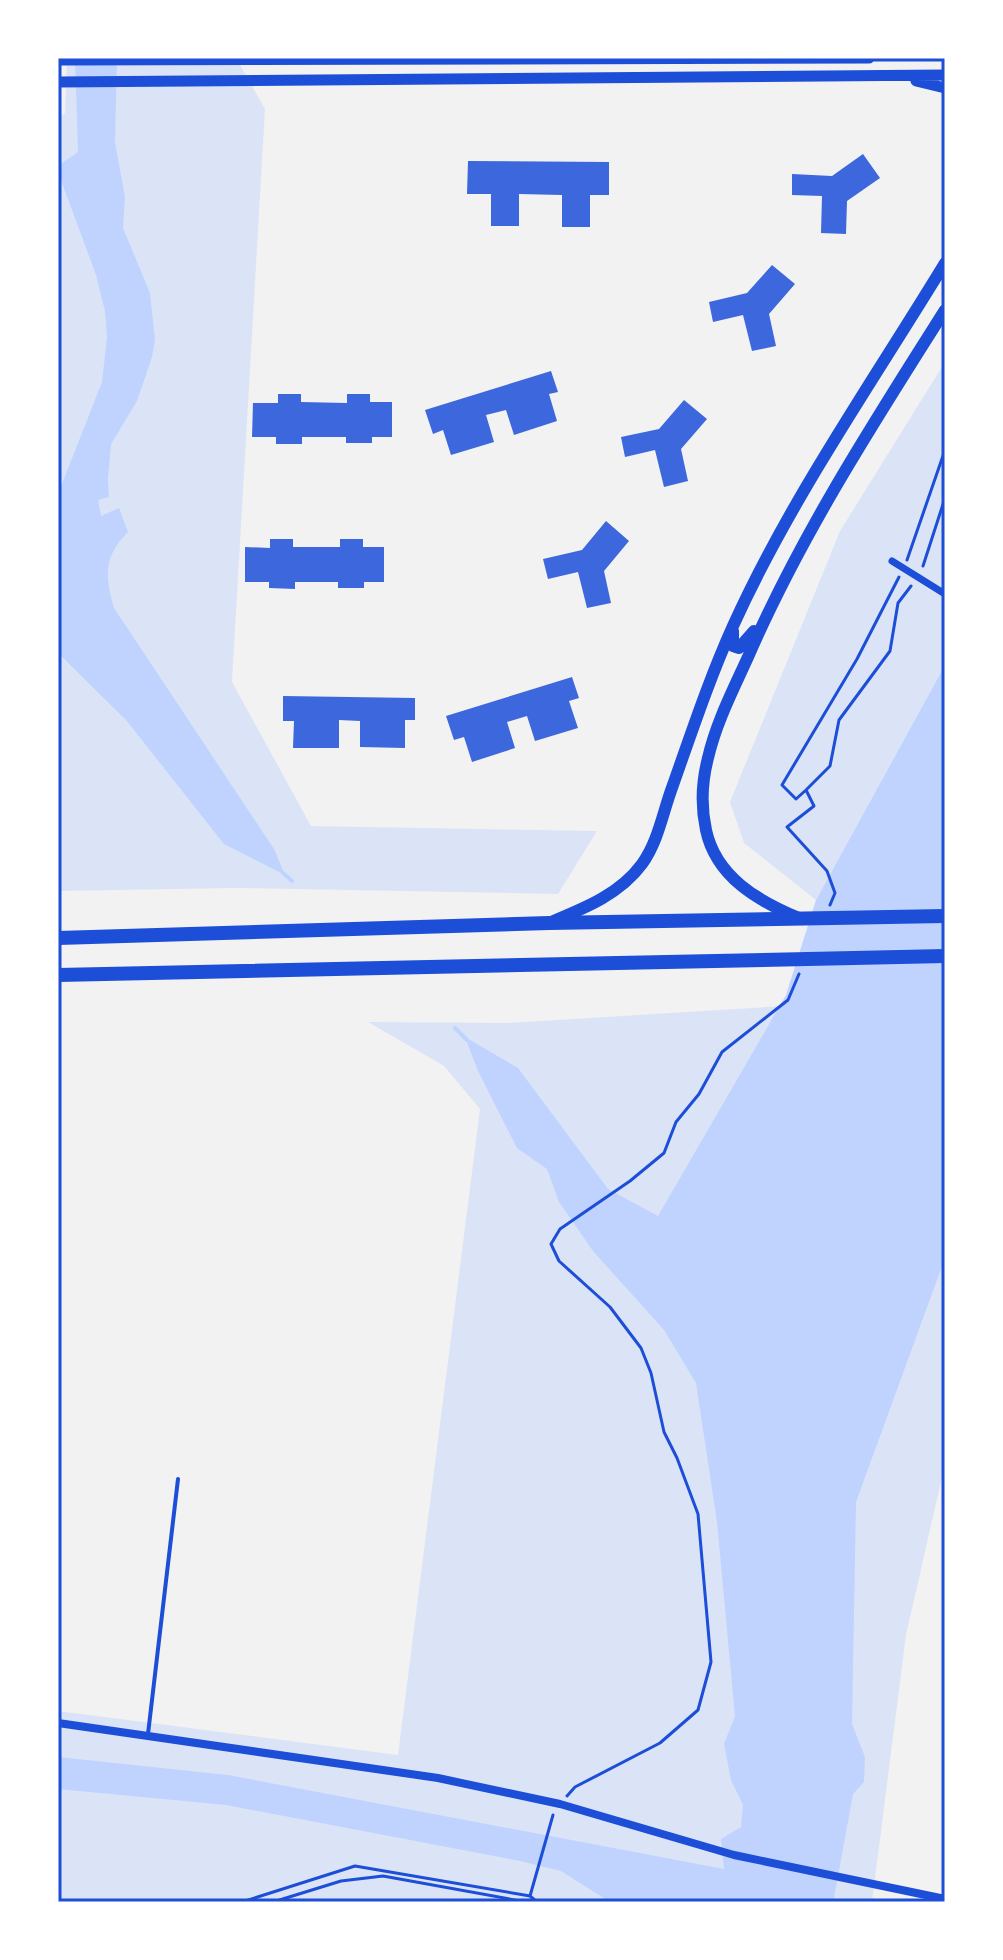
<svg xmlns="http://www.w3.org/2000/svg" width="1003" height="1960" font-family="Helvetica,sans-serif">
	<rect width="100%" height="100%" fill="#f2f2f2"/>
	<!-- green -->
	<path fill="#dbe4f7" d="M67,58H236L265,109L232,682L311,826L597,831L558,894L236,888L58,891V119L65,113Z
		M945,362V665L816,900L744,843L730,802L840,531Z
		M945,996V1464L906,1635L872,1902H58V1711L398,1755L480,1109L444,1066L368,1022L509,1023Z"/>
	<!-- water -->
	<path fill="#bfd3fe" d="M75,58H117L115,142L125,197L123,228L150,293L155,339L152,357L137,401L111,444L108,479L109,497L98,500L101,516L119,508L128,532C103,557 105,576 114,608L274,849L285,875L224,844L126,720L58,653V494L102,382L107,337L105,311L96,275L58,172V166L78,152Z
		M945,665V1258L856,1502L852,1724L865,1757L864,1782L853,1794L834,1898L847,1902H610L561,1871L520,1861L226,1805L58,1789V1757L228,1775L724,1869L721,1839L741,1827L743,1805L731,1780L724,1744L735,1716L717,1522L696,1383L664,1330L593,1251L559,1202L547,1169L517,1148L478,1071L465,1037L518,1068L608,1189L658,1216L786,995L816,900Z"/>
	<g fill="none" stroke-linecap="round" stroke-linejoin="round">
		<!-- stream -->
		<path stroke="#bfd3fe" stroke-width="4" d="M283,873L292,881
			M455,1028L467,1040"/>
	</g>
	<!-- building -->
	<path fill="#3d67dc" d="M863,154L880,178L847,201L846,234L821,233L822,196L792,195V174L832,176Z
		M468,161L609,162V195H590V227H562V195L519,194V226H491V194H467Z
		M772,265L795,284L769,314L776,346L752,351L743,315L713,322L709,302L747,293Z
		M551,371L558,392L549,394L557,421L514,435L506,410L486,415L494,442L451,455L443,430L433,434L425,410Z
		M278,394H301V402L347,403V394H370V402H392V437H372V443H346V437H302V444H276V437H252L253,403H278Z
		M684,400L707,419L681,449L688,481L664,487L655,450L625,457L621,437L659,429Z
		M606,521L629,541L604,571L611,603L587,608L578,572L548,579L543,559L582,550Z
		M270,539H293V547H340V539H363V547H384V582H364V588H338V582H295V589L269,588V582H245V547L270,548Z
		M572,677L579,698L569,701L578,728L535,741L527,716L507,722L515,748L472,762L464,737L454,740L446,716Z
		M283,696L415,698V720H405V748L360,747V721L339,720V748H293L294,721H283Z"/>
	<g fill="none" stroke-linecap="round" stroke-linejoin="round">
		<!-- path -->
		<path stroke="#1d4ed8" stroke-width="3" d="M907,560L945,450
			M923,566L945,498
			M806,790L830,766L839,720L890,651L898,603L911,586
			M830,905L835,893L827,871L787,827L814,806L806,790L796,799L782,785L857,659L899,577
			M567,1796L575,1787L660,1743L698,1710L711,1662L698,1514L677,1458L664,1432L651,1373L641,1348L610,1307L559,1261L551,1244L560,1229L630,1181L664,1153L676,1122L699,1094L722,1052L788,1000L799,974
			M530,1896L553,1815
			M242,1902L355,1866L530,1896L537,1902
			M273,1902L341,1881L383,1876L526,1902"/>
		<!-- service -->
		<path stroke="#1d4ed8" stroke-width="4" d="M148,1734L178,1479"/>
		<!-- pedestrian -->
		<path stroke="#1d4ed8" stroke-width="7" d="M892,561L945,594"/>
		<!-- minor -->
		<path stroke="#1d4ed8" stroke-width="8" d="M58,1723L438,1778L560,1804L734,1855L945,1899"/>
		<!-- tertiary -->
		<path stroke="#1d4ed8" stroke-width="11" d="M58,60L869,58
			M916,81L945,88
			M58,82L945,75"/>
		<!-- secondary -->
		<path stroke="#1d4ed8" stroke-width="12" d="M733,631V646L739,648L754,631
			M799,918C758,901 716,877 706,830C701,807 702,781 708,758C716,723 733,690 748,657C801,535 874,422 945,310
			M551,922C585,908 620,894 642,864C659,840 663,811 673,785C692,731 710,677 733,626C791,498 872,383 945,263"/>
		<!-- trunk -->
		<path stroke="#1d4ed8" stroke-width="14" d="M58,938L549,923L945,916
			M58,975L945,956"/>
	</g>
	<!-- border -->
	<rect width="1003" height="1960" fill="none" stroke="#ffffff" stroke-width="120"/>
	<rect x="60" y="60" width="883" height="1840" fill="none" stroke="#1d4ed8" stroke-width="3"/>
</svg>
